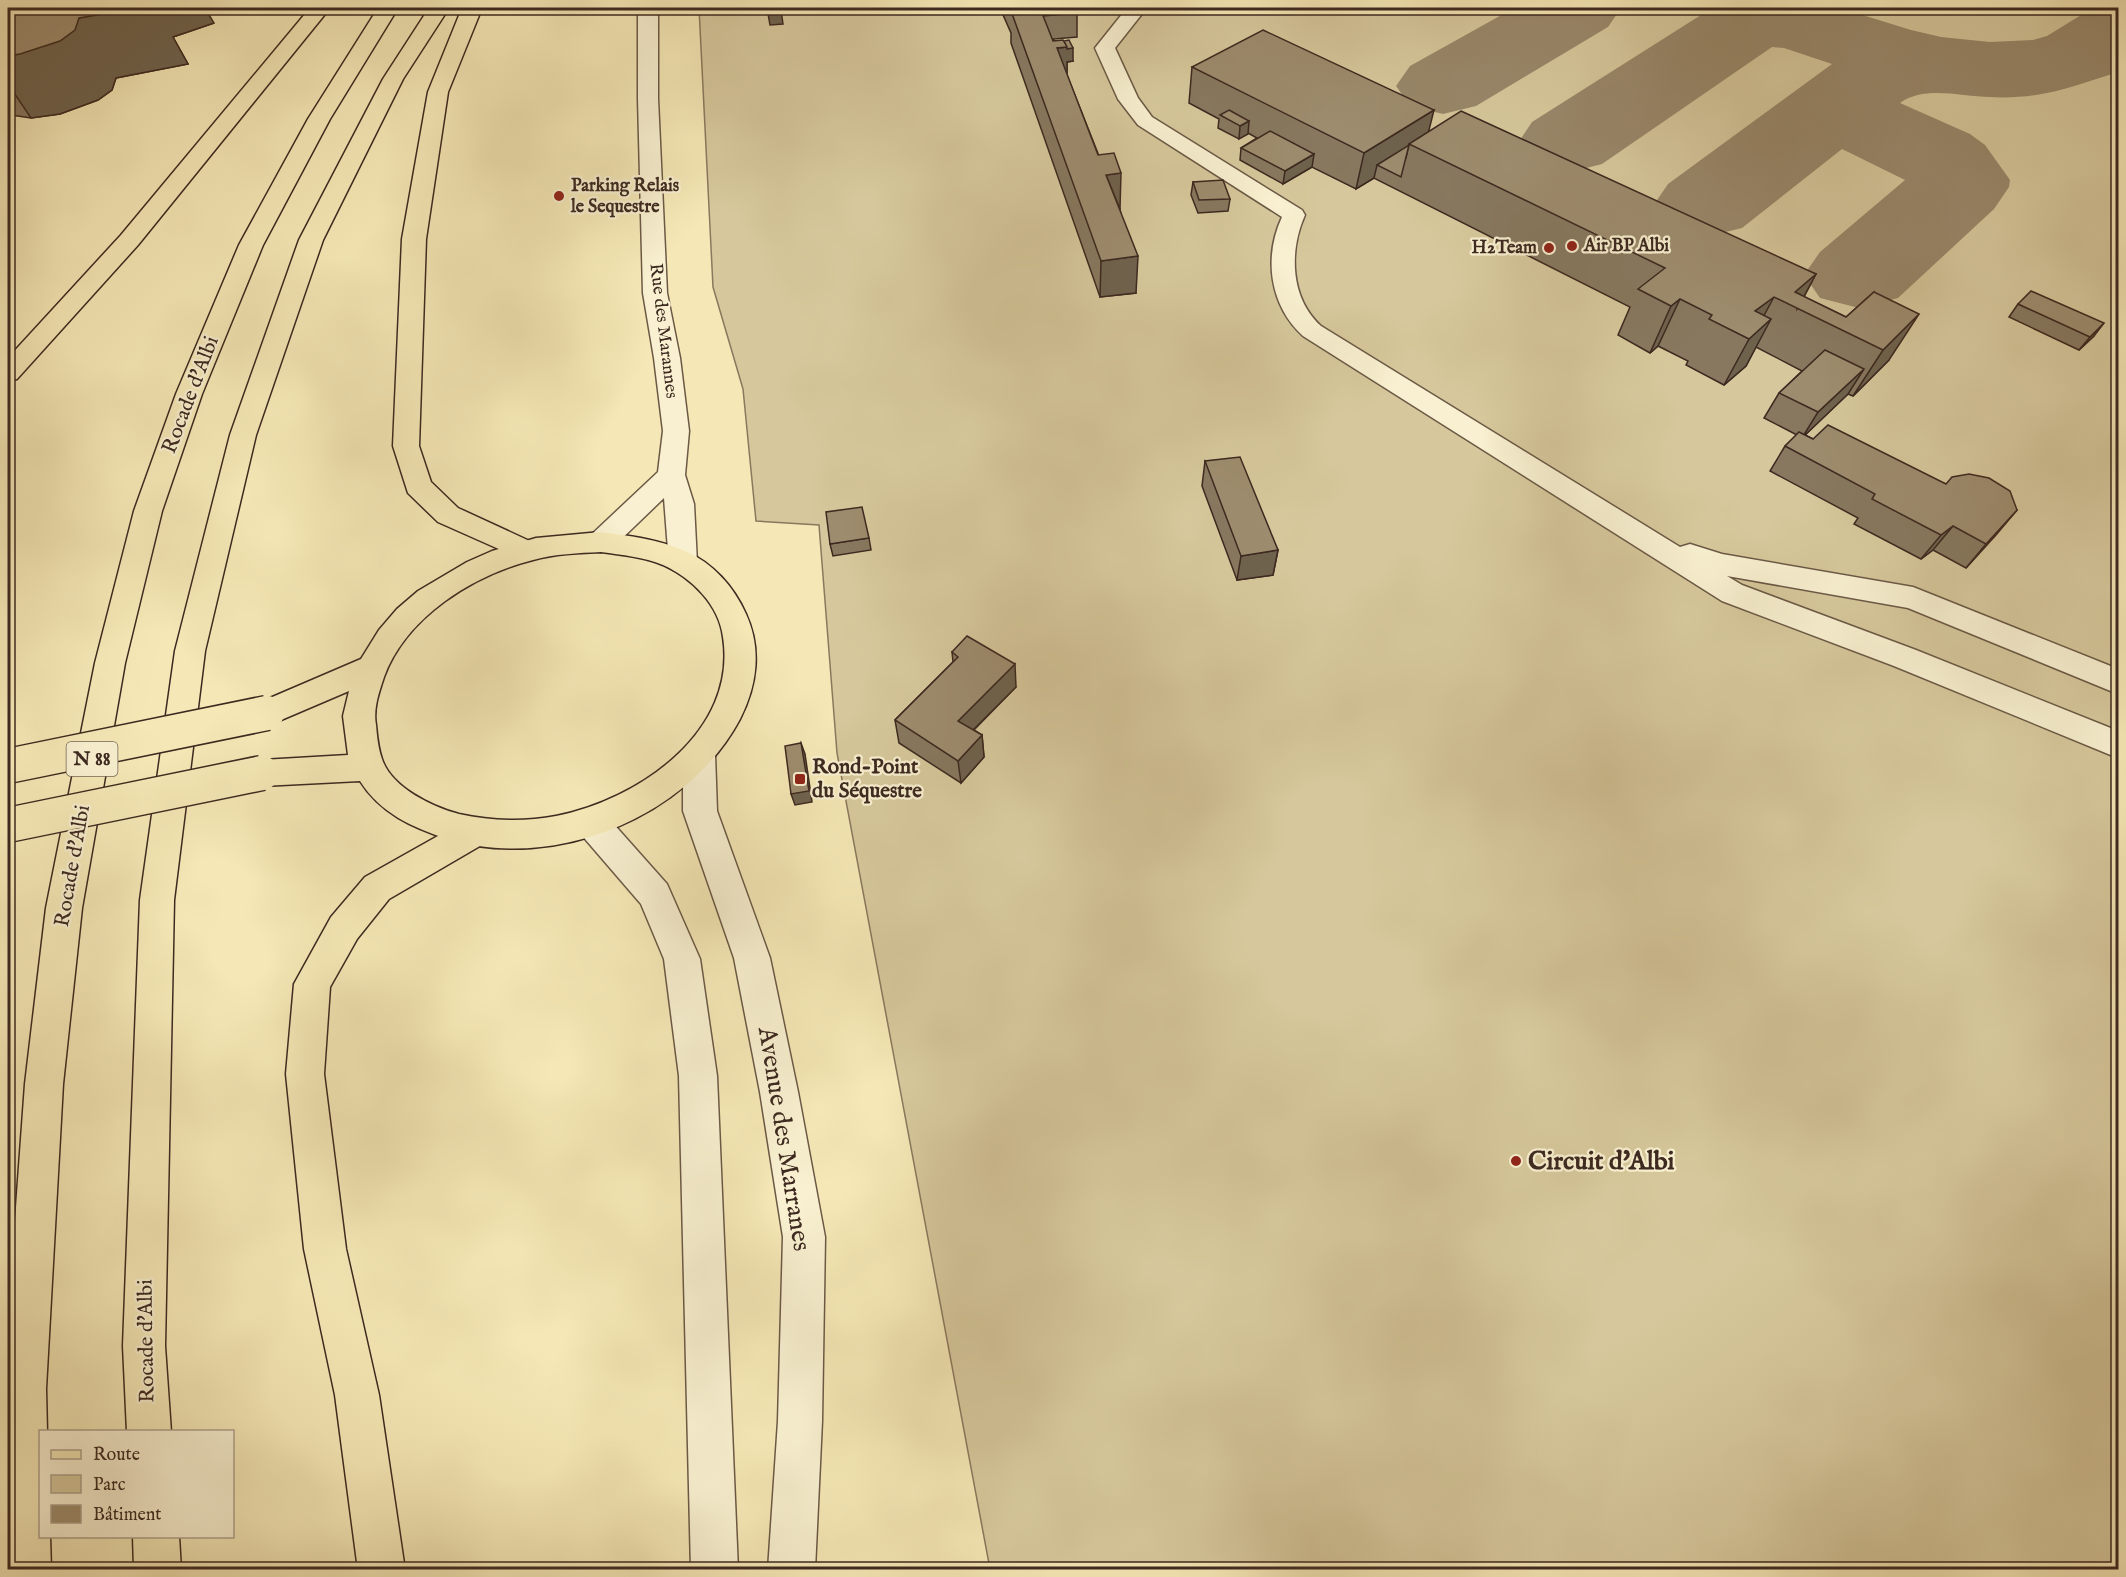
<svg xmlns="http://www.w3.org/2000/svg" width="2126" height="1577" font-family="'IM FELL English',serif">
	<rect width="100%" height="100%" fill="#f5e8b6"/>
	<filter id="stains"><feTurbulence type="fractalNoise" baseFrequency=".00333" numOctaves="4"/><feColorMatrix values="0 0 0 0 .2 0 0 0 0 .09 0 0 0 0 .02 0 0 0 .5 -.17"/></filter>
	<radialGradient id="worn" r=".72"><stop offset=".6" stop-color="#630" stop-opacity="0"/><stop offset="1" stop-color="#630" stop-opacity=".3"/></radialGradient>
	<!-- green -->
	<path fill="#d6c89c" stroke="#8a785e" stroke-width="1.5" d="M699,8H2118V1569H990L837,753L819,525L756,521L743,389L713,287Z"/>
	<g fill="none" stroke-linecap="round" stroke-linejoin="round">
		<!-- taxiway -->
		<path fill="#99886b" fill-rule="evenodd" d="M1514,8H1621L1608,27L1476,106L1443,114L1410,106L1396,86L1410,66Z
			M1712,8H1840L1911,30L1941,37L1990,42L2033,40L2047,36L2086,12L2105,8H2118V70L2112,74C2087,82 2062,91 2036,95C2022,97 2005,98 1990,97C1962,97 1925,85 1900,103L1970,134L1985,145L2010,180L2009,187L1994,209L1898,298L1859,308L1820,298L1804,275L1820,252L1905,180L1842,149L1742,228L1705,237L1668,228L1653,206L1668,184L1832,64L1784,48L1772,47L1602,164L1567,173L1532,164L1518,143L1532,122Z"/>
		<!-- minor casing -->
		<g stroke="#6b5946" stroke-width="3">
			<path id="minor" d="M638,8H658V99L667,293L680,358L689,431L685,475L694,504L697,563L693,570L683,574L673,570L669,563L664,498L611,549L601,552L591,549L587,542L591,535L658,472L663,431L654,358L643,293L638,99Z
				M1127,8H1143L1145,10L1115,48L1138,98L1152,117L1302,210L1305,215C1289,251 1290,298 1321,326L1680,547L1690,544L1722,554L1913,587L2118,669V694L1908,608L1727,576L1742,585L1916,650L2118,731V758L1894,666L1722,601L1303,336C1270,306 1263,258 1282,217L1138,125L1118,99L1095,48Z
				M699,741L710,745L715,754L717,811L770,958L798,1092L825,1237L822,1421L815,1570H768L778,1421L783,1237L760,1092L734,958L683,811V754L688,745Z
				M591,808L603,812L667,884L700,959L717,1076L738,1570H691L679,1076L664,959L641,904L579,832L574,822L579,812Z"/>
		</g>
		<!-- major casing -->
		<g stroke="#3d2920" stroke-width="3">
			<path id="major" d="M601,532C629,536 658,539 685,551C713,563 734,587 746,614C762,649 757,686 740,719C688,817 555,872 448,839C413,828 380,813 360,781L262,786L250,783L246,773L250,763L262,760L348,755L343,716L349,691L267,726L256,722L251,713L256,704L361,659L379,630L397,609L418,591L467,562L492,551L536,538ZM601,552C622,555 644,557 663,565C692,578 719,605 723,637C738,732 638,800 556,816C524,822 491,821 459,814C432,807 391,787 382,759C378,748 377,736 376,725C373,709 379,692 384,677C406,617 473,575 533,560C555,554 578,553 601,552Z"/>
		</g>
		<!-- highway casing -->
		<g stroke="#3d2920" stroke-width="3">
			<path id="highway" d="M310,8H330L138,245L17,379L8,381V358L121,235Z
				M378,8H398L330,119L263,245L202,394L162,511L125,663L82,908L63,1084L46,1389L47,1432H40V1536H50L51,1570H8V1317L25,1084L46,908L95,663L134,511L176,394L239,245L308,119Z
				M429,8H449L403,79L323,240L256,435L205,651L174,900L165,1346L171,1432H127L123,1346L140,900L175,651L230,435L299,240L383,79Z
				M462,8H482L448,92L426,239L419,446L431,482L458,508L536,544L540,551L536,558L526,561L438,522L408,493L393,446L402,239L428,92Z
				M473,819L485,823L490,833L485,843L389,899L357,939L330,987L324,1074L346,1249L379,1395L405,1570H358L335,1395L304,1249L286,1074L294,984L331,917L365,877L461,823Z
				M133,1536H179L181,1570H134Z"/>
		</g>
		<!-- minor -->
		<use href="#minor" fill="#f8f0d0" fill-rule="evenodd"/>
		<!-- major -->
		<use href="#major" fill="#f5e8b6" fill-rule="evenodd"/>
		<!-- highway -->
		<use href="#highway" fill="#f5e8b6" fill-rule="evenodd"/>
		<!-- major-bridge casing -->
		<g stroke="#3d2920" stroke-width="37" stroke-linecap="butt">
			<path id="major-bridge" d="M8,766L267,713
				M8,825L262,773"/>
		</g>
		<!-- major-bridge -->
		<use href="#major-bridge" stroke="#f5e8b6" stroke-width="34"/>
	</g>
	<!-- wall -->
	<path fill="#87785f" stroke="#3d2920" stroke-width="1.5" d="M8,8L214,23L173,37L188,64L116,78L112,90L98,100L60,114L31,118L11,115L8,113Z
		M1000,8H1075L1077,13V37L1053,39L1073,61L1067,62V75L1120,209L1136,293L1100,297L1011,43V33Z
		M1192,67L1429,131L1816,274L1804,297L1846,317L1874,292L1889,360L1853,396L1848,394L1805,435L1813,439L1946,484L2017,510L1966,568L1933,550L1921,559L1854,524L1858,518L1770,471L1785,446L1797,435L1764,418L1779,393L1802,371L1756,347L1746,366L1724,385L1686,365L1688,361L1658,346L1650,353L1618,335L1630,307L1374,178L1356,189L1312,167L1283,184L1240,160L1241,148L1257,138L1248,133L1239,139L1218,128L1219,119L1189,103Z
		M1193,182L1230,199L1228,211L1198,213L1191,195Z
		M2018,304L2094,336L2079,350L2009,317Z
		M1205,461L1278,550L1273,575L1237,580L1202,486Z
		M869,538L871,550L833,556L830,544Z
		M952,652L1016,687L974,730L982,735L984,757L961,783L899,743L895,720L953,662Z"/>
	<!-- shaded-wall -->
	<path fill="#6e624d" stroke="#3d2920" stroke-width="1.5" d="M131,8H205L214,23L173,37L188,64L116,78L112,90L98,100L60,114L31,118L8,84V56L79,18Z
		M767,8H796V9L781,10L783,24L770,25Z
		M1067,47L1073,48V61L1067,62V82L1057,48Z
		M1434,110L1425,146L1409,144L1406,158L1377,165L1374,178L1356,189L1364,153Z
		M1249,121L1248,134L1239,139L1240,126Z
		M1314,154L1312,167L1283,184L1285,171Z
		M1121,173L1120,209L1106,175Z
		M1138,256L1136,293L1100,297L1101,261Z
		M1816,274L1797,309L1795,292Z
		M1774,297L1754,334L1771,319L1746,366L1724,385L1749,339L1755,311Z
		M1680,299L1658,346L1650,353L1671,306Z
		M1919,314L1889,360L1853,396L1883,350Z
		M2104,323L2094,336L2079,350L2090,337Z
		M1864,369L1848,394L1802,438L1818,412Z
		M2017,510L1996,535L1966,568L1986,544Z
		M1953,526L1933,550L1921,559L1941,535Z
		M1278,550L1273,575L1237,580L1241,556Z
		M1015,664L1016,687L960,743L958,721Z
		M982,735L984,757L961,783L958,761Z
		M801,743L805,754L812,802L795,805L791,794Z"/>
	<!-- building -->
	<path fill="#9d8c6e" stroke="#3d2920" stroke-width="1.5" d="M8,8H139L79,18L75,30L60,41L20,54L8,56Z
		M1010,8H1040L1053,41L1063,40L1067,47L1057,48L1098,155L1114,153L1121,173L1106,175L1138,256L1101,261Z
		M1040,8H1075L1077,13L1043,16Z
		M1263,30L1434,110L1364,153L1192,67Z
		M1069,40L1073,48L1067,49V47L1064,41Z
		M1229,110L1249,121L1240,126L1220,115Z
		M1461,111L1816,274L1795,292L1846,317L1874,292L1919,314L1883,350L1774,297L1755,311L1771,319L1749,339L1709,319L1712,315L1680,299L1671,306L1638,289L1665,268L1409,144Z
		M1270,131L1314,154L1285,171L1241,148Z
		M1409,145L1401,177L1377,165Z
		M1223,180L1230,199L1199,200L1193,182Z
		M2031,291L2104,323L2090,337L2018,304Z
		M1825,350L1864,369L1818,412L1779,393Z
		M1828,425L1946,484L1952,477L1969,474L1989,478L2010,491L2017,510L1986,544L1953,526L1941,535L1872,499L1875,494L1785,446L1799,432L1813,439Z
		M1240,457L1278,550L1241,556L1205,461Z
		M862,507L869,538L830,544L826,512Z
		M967,636L1015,664L958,721L982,735L958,761L895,720L958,657L952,652Z
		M801,743L809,791L791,794L785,746Z"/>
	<!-- markers -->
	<g fill="#8f2418" stroke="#f8f0d0" stroke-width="2">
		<circle cx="559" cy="196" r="6"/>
		<circle cx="1572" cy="246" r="6"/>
		<circle cx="1549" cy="248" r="6"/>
		<rect x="794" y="773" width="12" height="12" rx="3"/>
		<circle cx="1516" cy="1161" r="6"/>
	</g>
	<g text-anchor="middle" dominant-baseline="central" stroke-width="4.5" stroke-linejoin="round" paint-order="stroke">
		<!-- far-poi labels -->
		<g font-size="18" font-weight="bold" fill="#3d2920" stroke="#f8f0d0" text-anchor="start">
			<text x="571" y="186">Parking Relais<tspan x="571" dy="21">le Sequestre</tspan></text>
			<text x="1584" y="246">Air BP Albi</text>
			<text x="1537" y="248" text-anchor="end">H2Team</text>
		</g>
		<!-- far-street labels -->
		<g font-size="18" fill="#3d2920" stroke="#f8f0d0">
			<text transform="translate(663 331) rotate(83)">Rue des Marannes</text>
		</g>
		<!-- shield labels -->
		<rect fill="#f8f0d0" stroke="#756555" stroke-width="1.5" x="66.5" y="742" width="51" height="34" rx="4.5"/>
		<g font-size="20" font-weight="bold" fill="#3d2920">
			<text x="92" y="759">N 88</text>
		</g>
		<!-- street labels -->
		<g font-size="21" fill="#3d2920" stroke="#f8f0d0">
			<text transform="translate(191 395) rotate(-69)">Rocade d'Albi</text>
			<text transform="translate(73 866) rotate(-80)">Rocade d'Albi</text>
			<text transform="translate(147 1341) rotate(-91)">Rocade d'Albi</text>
		</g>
		<!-- poi labels -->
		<g font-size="21" font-weight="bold" fill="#3d2920" stroke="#f8f0d0" text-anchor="start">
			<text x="812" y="767">Rond-Point<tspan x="812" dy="24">du Séquestre</tspan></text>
		</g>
		<!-- near-street labels -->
		<g font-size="26" fill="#3d2920" stroke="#f8f0d0">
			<text transform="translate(784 1139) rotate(81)">Avenue des Marranes</text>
		</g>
		<!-- near-poi labels -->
		<g font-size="26" font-weight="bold" fill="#3d2920" stroke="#f8f0d0" text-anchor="start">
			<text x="1528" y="1161">Circuit d'Albi</text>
		</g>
	</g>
	<!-- margin -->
	<rect width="2126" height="1577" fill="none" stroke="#f5e8b6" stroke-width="30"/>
	<rect x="9" y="9" width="2108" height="1559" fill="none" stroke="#3d2920" stroke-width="3"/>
	<rect x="15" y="15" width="2096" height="1547" fill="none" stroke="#3d2920" stroke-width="1.5"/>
	<!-- legend -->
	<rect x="39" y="1430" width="195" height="108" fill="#f8f0d0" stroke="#ada08a" stroke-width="1.5"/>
	<rect x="51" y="1450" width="30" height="9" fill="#f5e8b6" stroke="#ada08a" stroke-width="1.5"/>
	<text x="93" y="1460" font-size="18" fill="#3d2920">Route</text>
	<rect x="51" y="1475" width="30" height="18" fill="#d6c89c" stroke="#ada08a" stroke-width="1.5"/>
	<text x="93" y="1490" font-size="18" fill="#3d2920">Parc</text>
	<rect x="51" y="1505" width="30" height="18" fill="#9d8c6e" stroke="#ada08a" stroke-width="1.5"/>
	<text x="93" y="1520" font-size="18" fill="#3d2920">Bâtiment</text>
	<rect width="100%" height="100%" filter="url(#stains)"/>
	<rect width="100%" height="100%" fill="url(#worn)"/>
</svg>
